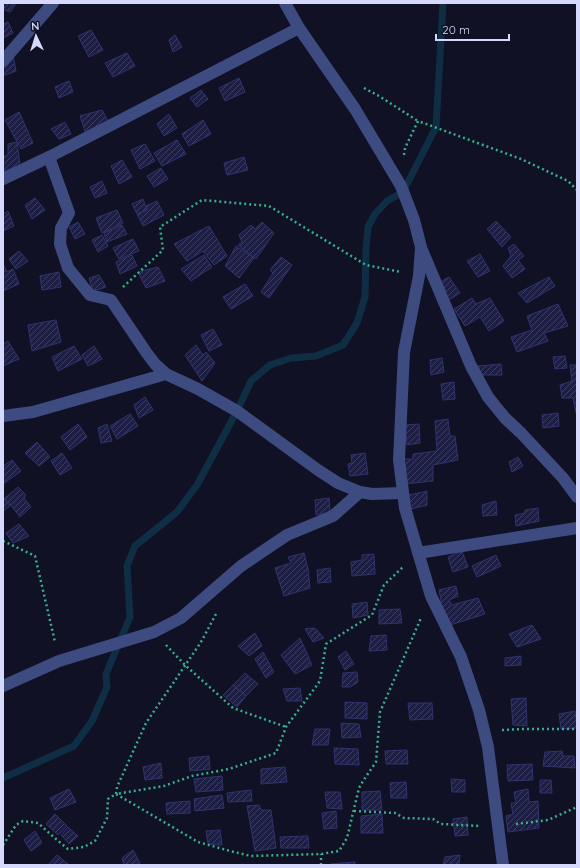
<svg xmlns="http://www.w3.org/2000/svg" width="580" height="868" font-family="Quicksand,sans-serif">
	<defs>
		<pattern id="building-hatch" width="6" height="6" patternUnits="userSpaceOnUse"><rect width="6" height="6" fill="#1d1e44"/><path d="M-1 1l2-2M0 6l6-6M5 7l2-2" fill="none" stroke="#3d3e60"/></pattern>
	</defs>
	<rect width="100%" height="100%" fill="#101124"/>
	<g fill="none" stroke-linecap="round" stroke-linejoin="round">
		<!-- stream -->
		<path stroke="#0f2e44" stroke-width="7" d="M3,778L74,746L92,721L107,687L106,674L130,617L127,566L135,546L177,512L197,485L237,411L251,381L270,365L291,358L316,356L343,345L357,323L365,297L366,249L368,227L375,214L387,201L403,192L436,127L443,3"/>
	</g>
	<!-- building -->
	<path fill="url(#building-hatch)" stroke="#31336e" d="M3,3H17L10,12L3,9Z
		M8,22L13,33L3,38V24Z
		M91,30L103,50L89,57L78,36Z
		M175,35L182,47L173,52L169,40Z
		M127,53L135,66L113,77L105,63Z
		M13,55L16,71L3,76V59Z
		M239,78L245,92L225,101L219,88Z
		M69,81L73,92L59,98L55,87Z
		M201,90L208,99L197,107L190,98Z
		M102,110L110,125L87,137L80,116Z
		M19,112L33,143L21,149L5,120Z
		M169,114L177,128L164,136L157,124Z
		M203,120L211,134L189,146L182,134Z
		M65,122L71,134L59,139L51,129Z
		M177,140L186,154L162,166L154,153Z
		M17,142L20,165L3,172V157L8,155V144Z
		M145,144L155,161L140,169L131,150Z
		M244,157L248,170L227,175L224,163Z
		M122,160L132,177L119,184L111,166Z
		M161,168L168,179L154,187L147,176Z
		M102,181L107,193L95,198L90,187Z
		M35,198L45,210L32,219L25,205Z
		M143,199L147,210L137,214L132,204Z
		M157,201L164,215L143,226L137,214L147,210L146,206Z
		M117,210L123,223L102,233L96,218Z
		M8,211L14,226L3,231V214Z
		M496,221L511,237L502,247L487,229Z
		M78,222L85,234L75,239L69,227Z
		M262,222L274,233L256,259L238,245L242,242L239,235L251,225L255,229Z
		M122,225L127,234L107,242L104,233Z
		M209,226L227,256L214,265L203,251L187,261L174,244Z
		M102,235L108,246L98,252L92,240Z
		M133,239L139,251L119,259L113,248Z
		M514,244L524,256L518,260L525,269L512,278L503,266L511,256L508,248Z
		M236,246L254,258L239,278L225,266Z
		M19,251L28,261L16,269L9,259Z
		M480,254L490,271L478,277L467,261Z
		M132,255L137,266L120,274L116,262Z
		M204,255L212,267L191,281L181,269Z
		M281,257L292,265L269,298L261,292L273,273L270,270Z
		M3,264L7,272L13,269L19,284L3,291Z
		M158,267L165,281L146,288L138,272Z
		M59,272L61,287L42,290L40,276Z
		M99,275L106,287L93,291L89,278Z
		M449,277L460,293L449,300L437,284Z
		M549,277L555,286L527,303L518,293Z
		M245,284L253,296L231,309L223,297Z
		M472,298L476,304L490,298L504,321L489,331L480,317L465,326L454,309Z
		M558,304L568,326L544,333L548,341L517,352L511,337L532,330L527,316Z
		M56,320L61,342L32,351L28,325Z
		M213,329L222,345L209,351L201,335Z
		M8,341L19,359L3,366V344Z
		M196,345L203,355L206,352L215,363L202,381L185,355Z
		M74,346L82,359L58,371L52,357Z
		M94,346L102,359L88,366L82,355Z
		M565,356L567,368L555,369L553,357Z
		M442,358L444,372L431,375L430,360Z
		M501,364L502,375H481L478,366Z
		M570,365H577V413H576L573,398H562L560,385L572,381Z
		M454,382L455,399L443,400L441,384Z
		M145,397L153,410L139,418L134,405Z
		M558,413L559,426L543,428L542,415Z
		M130,414L138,426L117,439L110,426Z
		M448,419L450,436H455L458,460L433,465V481L405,484L403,459H413V454L437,451L435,421Z
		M78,424L87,437L70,450L61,437Z
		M107,424L112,441L101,443L98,428Z
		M419,424L420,443L407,445L405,425Z
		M37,442L50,457L39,466L25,453Z
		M62,453L72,468L60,475L51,461Z
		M365,453L368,474L350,476L348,464L352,463L351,455Z
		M518,457L523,466L512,472L509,462Z
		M12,460L21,471L3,484V466Z
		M18,487L26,495L24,498L31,507L20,517L5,498Z
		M427,491V505L411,509L409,495Z
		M3,497L10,506L3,511Z
		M329,498L330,513L316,515L315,500Z
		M496,501L497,515L483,516L482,505Z
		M538,508L539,521L516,526L515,515L525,513V510Z
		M19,524L29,536L13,543L6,533Z
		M462,551L468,567L453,572L448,557Z
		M304,553L308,569L310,588L284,596L275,568L291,563L288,557Z
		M374,554L375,574L352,576L351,562L362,560V555Z
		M496,555L501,566L477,577L472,566Z
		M330,568L331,582L318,583L317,570Z
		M456,586L458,596L449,600L452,605L478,598L485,614L441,628L432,604L441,600L439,590Z
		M367,602L368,615L353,618L352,604Z
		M400,609L402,623L379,624V610Z
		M532,625L541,639L517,647L509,634Z
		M315,628L324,638L313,642L305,629Z
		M255,633L262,646L249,656L238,646Z
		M386,635L387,650L369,651L371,636Z
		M300,638L312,665L295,674L281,655Z
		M346,651L354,664L345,670L338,657Z
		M263,652L274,672L266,678L255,659Z
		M521,656V665L505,666V658Z
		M357,672L358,682L350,687H342L343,673Z
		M245,673L258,684L246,696L233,685Z
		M233,685L246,696L237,707L223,695Z
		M300,688L302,701H287L283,689Z
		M526,698L527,726L513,725L511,699Z
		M345,702L367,703V719L345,718Z
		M408,703H432L433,719L410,720Z
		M575,711L577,728L561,729L559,714Z
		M341,723L359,724L361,737L342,738Z
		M315,729H330L328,745H312Z
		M334,748L358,749L359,765L335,764Z
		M407,750L408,764H386L385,751Z
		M562,751L563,756H574L575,768L543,766L545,752Z
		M209,756L210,769L190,771L189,758Z
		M161,763L162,778L145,780L143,767Z
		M532,764L533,780L508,781L507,765Z
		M285,767L287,782L261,784V769Z
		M222,776L223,790L196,792L194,779Z
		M451,779L465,780V792H452Z
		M540,780H551L552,793H540Z
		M406,782L407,798H391L390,783Z
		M69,789L76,802L55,810L50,798Z
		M528,789L529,802L538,801L539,828L508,832L506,816L513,814L511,803H516L514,792Z
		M251,790L252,801L228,802L227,793Z
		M380,791L382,810H362V792Z
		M325,792H340L342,809L327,808Z
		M222,795L224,808L195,811L194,799Z
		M190,801V813L167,814L166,803Z
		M259,805L261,810H271L276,848L255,851L247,806Z
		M336,811L337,828L324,829L322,813Z
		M55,814L67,826L58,835L46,824Z
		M382,814L383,833H361V816Z
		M467,817L468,835L455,836L453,819Z
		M68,827L78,836L69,844L61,835Z
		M220,830L222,845L208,844L206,831Z
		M35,831L42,843L31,851L24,840Z
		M308,836L309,848H281L280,837Z
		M133,850L140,863L136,865H124L122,858Z
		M57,855L69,865H48Z
		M460,855L459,865H443L445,857Z
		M355,862V865H330V864Z"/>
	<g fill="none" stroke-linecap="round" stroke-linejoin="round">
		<!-- path -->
		<path stroke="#37af8c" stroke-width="2.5" stroke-dasharray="2 3" stroke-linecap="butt" d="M364,88L379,96L418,121
			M404,155L405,148L418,121L521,159L568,181L577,190
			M123,287L163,250L160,227L202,200L269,206L366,265L401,272
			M3,541L35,556L55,642
			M216,614L201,642L146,723L117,787L116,794L164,786L192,776L229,769L276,753L286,727L320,681L326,644L372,615L384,585L403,567
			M166,645L185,665L233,708L286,727
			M502,730L522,729H575L577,728
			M354,811L395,813L404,818L433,819L441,824L480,826
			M516,824L548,820L577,807
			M3,845L16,825L23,821L38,823L57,840L68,849L84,847L95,841L107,818L108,799L116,794L198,842L230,851L251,856L321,854L339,851L347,838L359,788L363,781L376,762L380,712L421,618
			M321,865V854"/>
		<!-- minor -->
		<path stroke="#3e4b80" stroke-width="12" d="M299,28L355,109L401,186L414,220L421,247L419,276L404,352L399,460L405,508L431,596L461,657L479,710L488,747L503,865
			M3,61L53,3
			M49,157L69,213L61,228L60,244L68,268L90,295L111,300L146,352L155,364L166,374L198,389L237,411L318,470L338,483L360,492L372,494L403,493
			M3,179L49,157L299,28L285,3
			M422,250L471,366L488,397L505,418L521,433L563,478L577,497
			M3,416L33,412L166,374
			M418,553L577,528
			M3,686L59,661L154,632L181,618L241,566L287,535L333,516L360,492"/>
	</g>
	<!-- border -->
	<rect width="580" height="868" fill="none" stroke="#d5dafc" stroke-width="8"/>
	<!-- north arrow -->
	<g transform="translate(36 36) rotate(356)" stroke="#101124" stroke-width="3" paint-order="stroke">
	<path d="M0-3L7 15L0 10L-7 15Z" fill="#d5dafc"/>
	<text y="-6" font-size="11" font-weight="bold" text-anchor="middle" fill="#d5dafc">N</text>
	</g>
	<!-- scale -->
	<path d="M436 34v6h73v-6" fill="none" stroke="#d5dafc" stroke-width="2"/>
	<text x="442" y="34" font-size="12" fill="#d5dafc" stroke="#101124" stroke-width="3" paint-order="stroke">20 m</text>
</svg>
